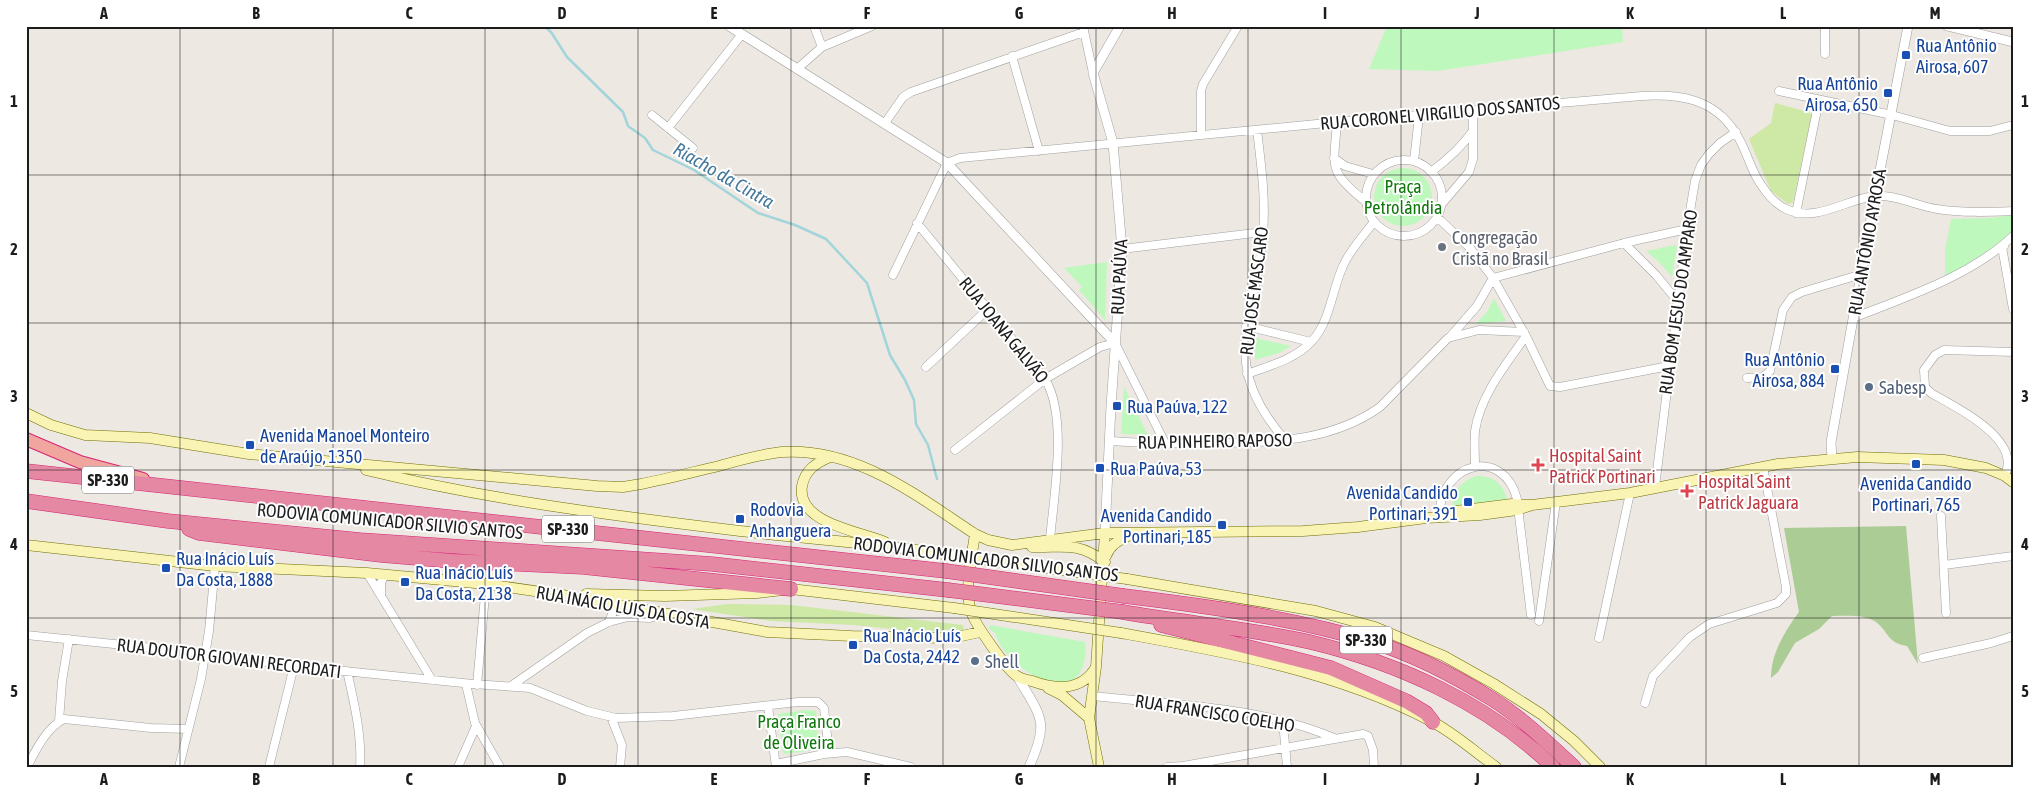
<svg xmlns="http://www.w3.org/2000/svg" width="2039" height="793" font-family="'Asap Condensed',sans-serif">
	<rect width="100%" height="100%" fill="#ede8e1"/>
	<!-- grass -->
	<path fill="#cee8a6" d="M1775,103L1808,112L1812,115L1793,202L1788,204L1771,191L1749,139L1771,123Z
		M727,604L791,605L963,625L964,631H913L853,625L771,621L692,609Z"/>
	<!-- forest -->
	<path fill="#accc96" d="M1906,526L1918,664L1907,646C1887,643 1889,632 1876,622C1864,614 1846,616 1832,616L1819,629L1795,643L1778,672L1771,678C1771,653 1785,631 1799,612L1784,528Z"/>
	<!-- park -->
	<path fill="#bff8bd" d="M1387,26H1622L1623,42L1438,71L1369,69Z
		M1374 197a29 29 0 1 1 58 0a29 29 0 1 1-58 0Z
		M2013,215V232L1995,246L1949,276H1945V250L1951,219L1990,218Z
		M1676,245L1677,247L1672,277L1658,261L1646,251Z
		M1107,262L1105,320L1079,290L1082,287L1064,268Z
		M1494,298L1506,321L1476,324L1487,312Z
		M1255,338L1291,346L1279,353L1255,360Z
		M1124,387L1148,435L1121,434Z
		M1476,476C1493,476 1503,483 1507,499L1452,507C1454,490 1460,482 1476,476Z
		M990,625L1085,642C1092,715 1008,676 995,633L989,629Z
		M806,710L816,711L819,748L815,750L783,754L778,714Z"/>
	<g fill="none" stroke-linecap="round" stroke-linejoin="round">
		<!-- stream -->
		<path stroke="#a1d5db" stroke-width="2.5" d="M544,26L551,32L567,57L623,112L628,126L645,138L653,150L694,170L758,213L795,225L826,239L867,283L890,355L905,380L914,400L916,424L928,445L937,479"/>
		<!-- minor casing -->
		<g stroke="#a0a0a0" stroke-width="9">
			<path id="minor" d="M814,26L822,47
				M1083,26L1093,73
				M1825,54V26
				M1012,56L1039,151
				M797,69L822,47L872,26
				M1779,91L1892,115L1950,131H1990L2013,125
				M652,115L693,148
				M1337,122C1334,167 1327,171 1365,201
				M885,123L903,97L911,92L1084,32
				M668,128L742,34
				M1257,130C1261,164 1266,199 1263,233C1256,321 1216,362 1286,441
				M1201,135V91L1203,84L1238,26
				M1334,158L1345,166L1373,174
				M1366 198a38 38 0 1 1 76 0a38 38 0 1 1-76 0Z
				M1414,161L1419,116
				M1431,172C1447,160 1461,148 1472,132
				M1441,205L1469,172L1473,159V111
				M1796,213L1819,100
				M1437,217L1470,248L1493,278L1526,336L1550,386L1560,387L1669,366
				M917,223L1045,379C1068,416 1054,495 1050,539
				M1624,243L1656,275L1679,303
				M2004,246L2002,247L2013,309
				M1122,249L1263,232
				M893,275L947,163L960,158L1337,122L1642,96C1679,94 1713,98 1735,132C1745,146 1749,165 1758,180C1765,191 1773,203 1786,209C1815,223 1845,200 1874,196C1895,194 1917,206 1937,209C1962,213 1988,212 2013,211
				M1493,278L1624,243L1687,229
				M1853,318C1906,297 1971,276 2013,236
				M1246,326L1311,342
				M1450,337L1477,306L1493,278
				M926,367L988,309
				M1247,374C1269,366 1296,359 1312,341C1330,322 1332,290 1343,266C1350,250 1363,236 1374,222
				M1747,378L1763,377L1770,371L1783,310L1792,297L1802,292L1862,274
				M1110,441C1149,444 1188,444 1228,443C1282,442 1335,439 1380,407L1448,338L1479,330L1524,332
				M955,450L1045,379L1100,347L1115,343L1166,445
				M1475,466C1475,455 1474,442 1475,431C1480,396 1506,364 1526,336
				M2005,476C2008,468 2009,461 2006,453C1996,427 1954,406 1931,393L1925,387L1924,370L1935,355L1944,350L2013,352
				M1655,487L1687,229L1695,181L1701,165L1709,154L1720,143L1736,132
				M1941,516L1946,613
				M1439,518C1440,460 1504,447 1517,499L1531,615
				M1944,565L2013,556
				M367,573L432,680
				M381,596V582L386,574
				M1539,621L1556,502
				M609,622L616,604
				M26,635L192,652L294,666L473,684L530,688L587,711L616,718L673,716L798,702H818L824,708L829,753
				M1599,638L1630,493
				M1923,658L1991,643L2013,636
				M347,671C354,702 362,735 360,767
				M466,684L475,723L500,767
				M477,685L486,584
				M511,686L587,633L609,622L628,617L650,618L663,614
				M1093,696C1173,705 1260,706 1334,738
				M1645,703L1653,676L1690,637L1709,624L1777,603L1786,594V587L1763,467
				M768,706L776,767
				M611,717L622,745L620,767
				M59,721L62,681L69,639
				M1283,721L1287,767
				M776,764L824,754L847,752L911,767
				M27,767C36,750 46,728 64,719L151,728L188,729
				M179,767L201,679L209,631L215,566
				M269,767L294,666
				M458,767L476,726
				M1167,767L1183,766L1363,734L1368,736L1373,750L1374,767"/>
		</g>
		<!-- tertiary casing -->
		<g stroke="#a0a0a0" stroke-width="10">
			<path id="tertiary" d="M729,26L947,163L1115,343
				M1947,26L2013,42
				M1832,459L1831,442L1875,196L1908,26
				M1105,533L1111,406L1122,249L1113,143L1093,73L1120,26
				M1017,676C1041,717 1050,721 1029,767"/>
		</g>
		<!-- secondary casing -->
		<g stroke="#706f05" stroke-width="11">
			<path id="secondary" d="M26,413L51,425L85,435L150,438L249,454L597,486L623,487L641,484C667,479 693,472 719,466C740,460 761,454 782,452C856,447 917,496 975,534L988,540L1012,545L1105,533L1303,531L1358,527L1426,518L1480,515L1517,510L1532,505
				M830,457C816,463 805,470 802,486C796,523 859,531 885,542
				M366,470C489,500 615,516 740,531C808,539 876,543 944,554
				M1456,511L1512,504L1532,505L1630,493L1778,464L1857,457L1944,460L1986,468L2005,476L2013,482
				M975,534C972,556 964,589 971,611C974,623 1007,670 1017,676C1021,679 1027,680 1032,681C1056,690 1082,691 1096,667
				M26,545L215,566L367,573L486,584L569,596L767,632L852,636L946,638L957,637L980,632
				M1032,547C1064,548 1077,541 1105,562
				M1106,556C1111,543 1120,540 1132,534
				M1127,579L1316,611L1375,627L1444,656L1494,684L1541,714L1574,741L1600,767
				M586,594L665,596L757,593L791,589L954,608
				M1121,633C1226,652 1335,671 1431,721C1454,733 1475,752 1496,767
				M1048,688L1062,695L1089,718
				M1099,767L1089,718L1096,667L1105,533"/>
		</g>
		<!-- trunk casing -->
		<g stroke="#d52576" stroke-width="14">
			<path id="trunk" d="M26,439L80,462L143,479"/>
		</g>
		<!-- motorway casing -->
		<g stroke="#d52576" stroke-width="15">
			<path id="motorway" d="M26,471L946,571
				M26,501L168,521L360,540L712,564L948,590
				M189,529L199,533L381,555L452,561L583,567L791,589
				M1124,596C1206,606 1295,618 1373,642C1415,655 1455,676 1492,699C1522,718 1548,743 1574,767
				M1123,612C1185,623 1248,628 1310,642C1398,663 1487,703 1553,767
				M1161,625L1331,668L1406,701L1426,713L1433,722"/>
		</g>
		<!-- minor -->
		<use href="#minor" stroke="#fff" stroke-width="8"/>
		<!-- tertiary -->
		<use href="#tertiary" stroke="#fff" stroke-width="9"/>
		<!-- secondary -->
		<use href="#secondary" stroke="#f9f4b4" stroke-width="10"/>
		<!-- trunk -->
		<use href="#trunk" stroke="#f0a69e" stroke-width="12"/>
		<!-- motorway -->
		<use href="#motorway" stroke="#e588a4" stroke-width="14"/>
		<!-- secondary-bridge casing -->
		<g stroke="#706f05" stroke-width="11" stroke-linecap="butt">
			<path id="secondary-bridge" d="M944,554L1127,579
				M954,608L1121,633"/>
		</g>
		<!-- motorway-bridge casing -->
		<g stroke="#d52576" stroke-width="15" stroke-linecap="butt">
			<path id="motorway-bridge" d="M946,571L1124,596
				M948,590L1123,612"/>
		</g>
		<!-- secondary-bridge -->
		<use href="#secondary-bridge" stroke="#f9f4b4" stroke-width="10"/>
		<!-- motorway-bridge -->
		<use href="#motorway-bridge" stroke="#e588a4" stroke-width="14"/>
	</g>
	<!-- grid -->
	<path fill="none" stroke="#1c1c1c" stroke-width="1" stroke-opacity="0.55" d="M180,26V767M333,26V767M485,26V767M638,26V767M791,26V767M943,26V767M1096,26V767M1248,26V767M1401,26V767M1554,26V767M1706,26V767M1859,26V767M26,175H2013M26,323H2013M26,470H2013M26,618H2013"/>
	<!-- markers -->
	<g fill="#1a4fb4" stroke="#fff" stroke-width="2">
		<rect x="1901" y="50" width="10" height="10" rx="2.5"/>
		<rect x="1883" y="88" width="10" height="10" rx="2.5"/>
		<rect x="1830" y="364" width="10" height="10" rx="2.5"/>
		<rect x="1112" y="401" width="10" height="10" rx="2.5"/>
		<rect x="245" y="440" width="10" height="10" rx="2.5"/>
		<rect x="1911" y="459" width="10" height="10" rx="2.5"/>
		<rect x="1095" y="463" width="10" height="10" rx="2.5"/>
		<rect x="1463" y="497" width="10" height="10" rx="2.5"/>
		<rect x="735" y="514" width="10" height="10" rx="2.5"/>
		<rect x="1217" y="520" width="10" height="10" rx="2.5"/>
		<rect x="161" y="563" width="10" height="10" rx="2.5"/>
		<rect x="400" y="577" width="10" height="10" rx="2.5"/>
		<rect x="848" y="640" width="10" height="10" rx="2.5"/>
	</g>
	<circle fill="#6b7280" stroke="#fff" stroke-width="2" cx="1442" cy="247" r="5"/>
	<g fill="#5c6f8a" stroke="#fff" stroke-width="2">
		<circle cx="1869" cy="387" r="5"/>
		<circle cx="975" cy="661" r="5"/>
	</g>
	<g fill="#e0444e" stroke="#fff" stroke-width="2">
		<path d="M1535.5 457.5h5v5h5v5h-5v5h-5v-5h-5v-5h5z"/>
		<path d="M1684.5 483.5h5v5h5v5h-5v5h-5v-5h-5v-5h5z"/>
	</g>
	<g text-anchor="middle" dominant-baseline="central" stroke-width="4" stroke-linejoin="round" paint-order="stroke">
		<!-- shield labels -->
		<g fill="#fff" stroke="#606060" stroke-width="1">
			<rect x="82" y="466.5" width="52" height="27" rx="4"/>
			<rect x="542" y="515.5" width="52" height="27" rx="4"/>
			<rect x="1340" y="626.5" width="52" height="27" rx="4"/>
		</g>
		<g font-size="16" font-weight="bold" fill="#1c1c1c">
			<text x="108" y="480">SP-330</text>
			<text x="568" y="529">SP-330</text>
			<text x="1366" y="640">SP-330</text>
		</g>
		<!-- transit labels -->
		<g font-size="18" fill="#164399" stroke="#fff" text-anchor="start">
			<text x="1916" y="45">Rua Antônio<tspan x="1916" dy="21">Airosa, 607</tspan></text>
			<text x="1878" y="83" text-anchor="end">Rua Antônio<tspan x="1878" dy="21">Airosa, 650</tspan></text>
			<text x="1825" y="359" text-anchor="end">Rua Antônio<tspan x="1825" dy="21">Airosa, 884</tspan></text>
			<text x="1127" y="406">Rua Paúva, 122</text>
			<text x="260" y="435">Avenida Manoel Monteiro<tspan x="260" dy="21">de Araújo, 1350</tspan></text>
			<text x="1110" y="468">Rua Paúva, 53</text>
			<text x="1916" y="483" text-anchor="middle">Avenida Candido<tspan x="1916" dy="21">Portinari, 765</tspan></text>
			<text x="1458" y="492" text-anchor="end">Avenida Candido<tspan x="1458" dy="21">Portinari, 391</tspan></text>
			<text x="750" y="509">Rodovia<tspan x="750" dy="21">Anhanguera</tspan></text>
			<text x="1212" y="515" text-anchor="end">Avenida Candido<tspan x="1212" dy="21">Portinari, 185</tspan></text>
			<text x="176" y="558">Rua Inácio Luís<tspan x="176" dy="21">Da Costa, 1888</tspan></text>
			<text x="415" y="572">Rua Inácio Luís<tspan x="415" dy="21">Da Costa, 2138</tspan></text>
			<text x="863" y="635">Rua Inácio Luís<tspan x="863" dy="21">Da Costa, 2442</tspan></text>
		</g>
		<!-- street labels -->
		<g font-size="18" fill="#1c1c1c" stroke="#fff">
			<text transform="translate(1440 113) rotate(-5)">RUA CORONEL VIRGILIO DOS SANTOS</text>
			<text transform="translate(1867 242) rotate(-80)">RUA ANTÔNIO AYROSA</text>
			<text transform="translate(1119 277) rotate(-87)">RUA PAÚVA</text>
			<text transform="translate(1254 291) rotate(-83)">RUA JOSÉ MASCARO</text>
			<text transform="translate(1678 302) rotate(-82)">RUA BOM JESUS DO AMPARO</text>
			<text transform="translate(1004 330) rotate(51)">RUA JOANA GALVÃO</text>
			<text transform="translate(1215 441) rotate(-1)">RUA PINHEIRO RAPOSO</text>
			<text transform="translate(390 521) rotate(5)">RODOVIA COMUNICADOR SILVIO SANTOS</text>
			<text transform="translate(986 559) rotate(7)">RODOVIA COMUNICADOR SILVIO SANTOS</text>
			<text transform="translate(623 607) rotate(10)">RUA INÁCIO LUIS DA COSTA</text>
			<text transform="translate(229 658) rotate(7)">RUA DOUTOR GIOVANI RECORDATI</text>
			<text transform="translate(1215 713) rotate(9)">RUA FRANCISCO COELHO</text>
		</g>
		<!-- park labels -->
		<g font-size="18" fill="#10770c" stroke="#fff">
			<text x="1403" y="186">Praça<tspan x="1403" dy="21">Petrolândia</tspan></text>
			<text x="799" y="721">Praça Franco<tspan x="799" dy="21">de Oliveira</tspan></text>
		</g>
		<!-- worship labels -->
		<g font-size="18" fill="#5b616d" stroke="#fff" text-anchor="start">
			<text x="1452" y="237">Congregação<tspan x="1452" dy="21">Cristã no Brasil</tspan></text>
		</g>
		<!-- service labels -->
		<g font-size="18" fill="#4e5e75" stroke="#fff" text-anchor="start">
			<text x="1879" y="387">Sabesp</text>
			<text x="985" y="661">Shell</text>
		</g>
		<!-- health labels -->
		<g font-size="18" fill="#be3a42" stroke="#fff" text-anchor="start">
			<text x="1549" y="455">Hospital Saint<tspan x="1549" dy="21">Patrick Portinari</tspan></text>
			<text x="1698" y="481">Hospital Saint<tspan x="1698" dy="21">Patrick Jaguara</tspan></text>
		</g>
		<!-- water labels -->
		<g font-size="19" font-style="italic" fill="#44799b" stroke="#fff">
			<text transform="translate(724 175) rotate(30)">Riacho da Cintra</text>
		</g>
	</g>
	<!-- border -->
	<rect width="2039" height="793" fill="none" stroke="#ffffff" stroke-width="55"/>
	<rect x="28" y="28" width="1984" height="738" fill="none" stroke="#1c1c1c" stroke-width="2"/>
	<g font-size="16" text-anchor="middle" font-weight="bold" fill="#1c1c1c">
		<text x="104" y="19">A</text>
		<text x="256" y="19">B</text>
		<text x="409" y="19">C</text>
		<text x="562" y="19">D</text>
		<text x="714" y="19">E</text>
		<text x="867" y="19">F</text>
		<text x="1019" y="19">G</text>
		<text x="1172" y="19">H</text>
		<text x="1325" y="19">I</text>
		<text x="1477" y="19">J</text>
		<text x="1630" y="19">K</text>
		<text x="1783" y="19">L</text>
		<text x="1935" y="19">M</text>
		<text x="14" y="107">1</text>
		<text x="2025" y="107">1</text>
		<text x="14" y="255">2</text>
		<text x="2025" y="255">2</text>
		<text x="14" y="402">3</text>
		<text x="2025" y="402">3</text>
		<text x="14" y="550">4</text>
		<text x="2025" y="550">4</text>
		<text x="14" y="697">5</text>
		<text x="2025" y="697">5</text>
		<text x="104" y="785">A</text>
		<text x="256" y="785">B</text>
		<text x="409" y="785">C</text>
		<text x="562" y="785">D</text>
		<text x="714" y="785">E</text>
		<text x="867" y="785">F</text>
		<text x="1019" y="785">G</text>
		<text x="1172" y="785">H</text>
		<text x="1325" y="785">I</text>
		<text x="1477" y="785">J</text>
		<text x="1630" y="785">K</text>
		<text x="1783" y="785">L</text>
		<text x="1935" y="785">M</text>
	</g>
</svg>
